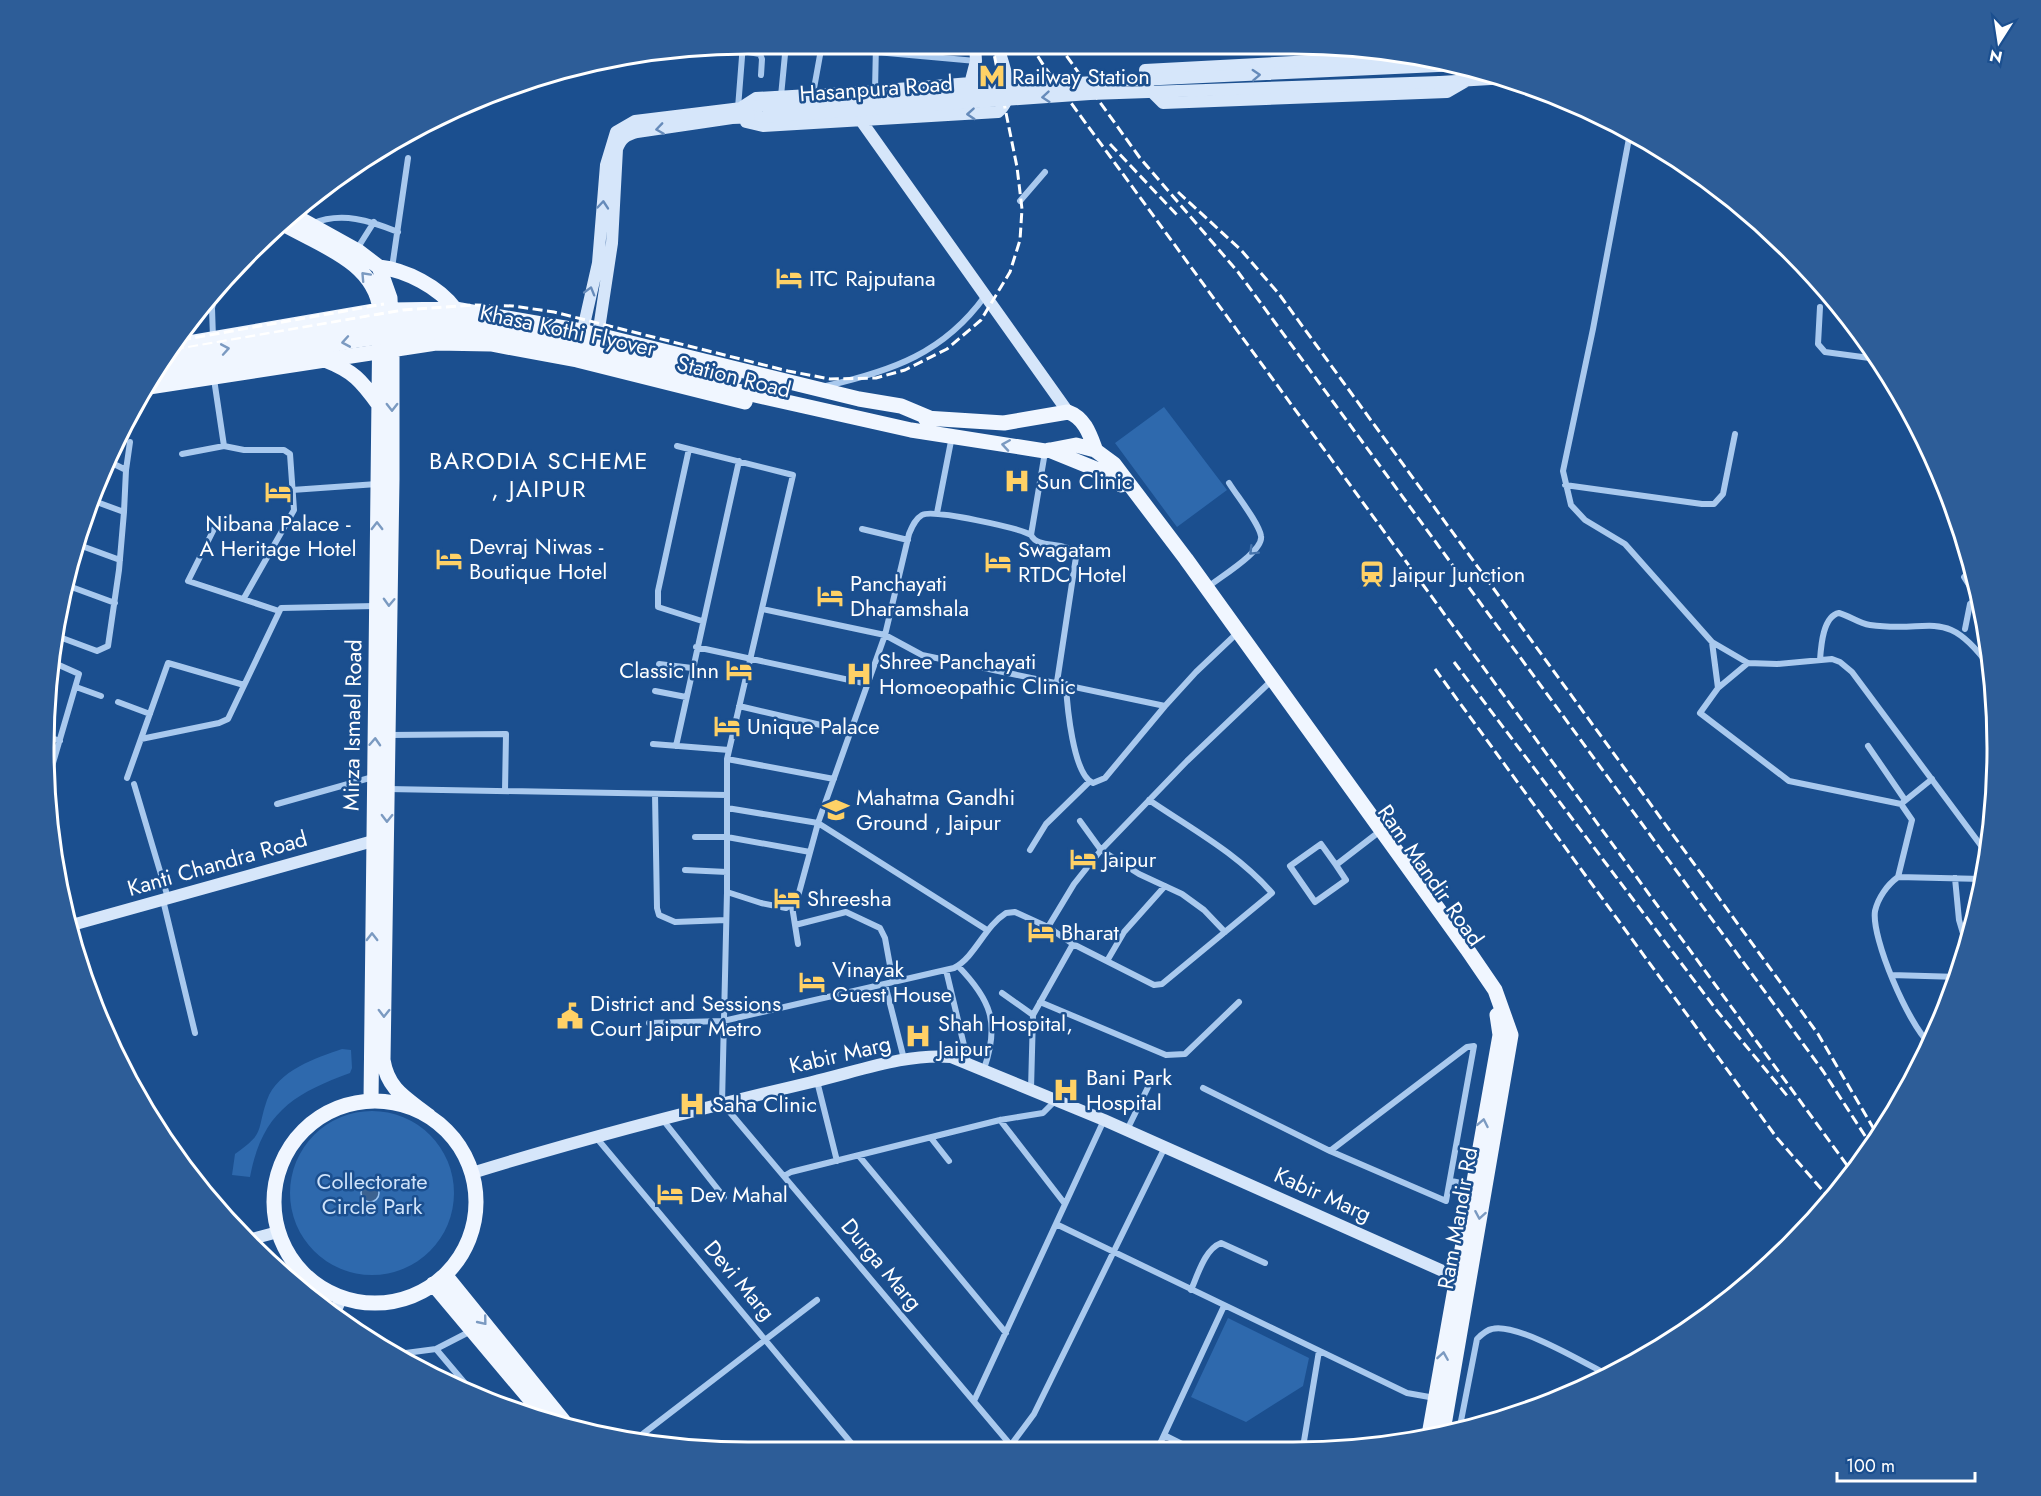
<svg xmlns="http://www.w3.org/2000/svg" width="2041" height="1496" font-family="Jost,sans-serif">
	<rect width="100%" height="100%" fill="#1b4f8f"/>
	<!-- green -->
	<path fill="#2e69ad" d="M1164,407L1227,490L1177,527L1115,443Z
		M342,1049L351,1050L352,1068L350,1073C293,1094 262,1113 250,1177L232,1175L235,1154C266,1132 256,1132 267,1100C278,1070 316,1058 342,1049Z
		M290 1193a82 82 0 1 1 164 0a82 82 0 1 1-164 0Z
		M1228,1318L1309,1358L1303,1386L1246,1422L1191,1397Z"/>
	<!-- water -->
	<path fill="#3c6290" stroke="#9cc4f0" stroke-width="1.5" d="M361 1193a9 9 0 1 1 18 0a9 9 0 1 1-18 0Z"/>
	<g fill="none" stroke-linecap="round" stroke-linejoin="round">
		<!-- street -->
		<path stroke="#a9c9ee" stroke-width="6" d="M742,51L760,54L762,59L761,75
			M876,52L976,61
			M875,91L876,44
			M813,94L822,44
			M781,96L786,44
			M738,108L743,44
			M1630,133L1593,329L1563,471L1571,505L1585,520L1625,544L1712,642L1748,663L1777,664L1832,659L1840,662L1852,672L1988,855
			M1020,201L1045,172
			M312,224C341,211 371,221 398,232
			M357,249L374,222
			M392,268L408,158
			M1820,307L1818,344L1825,352L1877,359
			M213,338L212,308L217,285
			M214,379L224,446
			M826,386C892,371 944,353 985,296
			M677,446L793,475L727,759V892L722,1103L1014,1449
			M689,449L658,591V607L702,621
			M1045,452L1031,535C1039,551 1068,538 1076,557L1057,682
			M182,454L224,446L244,450H284L290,454L294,510L244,598
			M108,461L126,470L124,512
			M126,470L130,442
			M1565,485L1702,504H1714L1723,494L1735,434
			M292,490L377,484
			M937,513L952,436
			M216,525L188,581L279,611
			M862,529L908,540
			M79,545L120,560
			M1974,567L1964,577L1979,601
			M66,585L115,603
			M1208,587C1220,577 1264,551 1261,536C1259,523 1237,496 1229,483
			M762,609L885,635L922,655L1165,706L1196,672L1233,637
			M1965,629L1970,604L1978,598
			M54,635L97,651L108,646L119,570L124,512L94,501
			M1712,642L1718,688
			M696,647L868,684
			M1820,660C1821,646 1823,616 1839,613C1850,616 1858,623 1870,625C1932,634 1945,605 1990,667
			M1748,663L1718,688L1700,713L1789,781L1901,804L1932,779
			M659,664L692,668
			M1066,684C1067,705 1073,775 1093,783L1105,778L1165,706
			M76,687L101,696
			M655,691L686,697
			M118,702L150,714
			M739,706L851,732
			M389,735L506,734L505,791
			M46,736L60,741
			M141,739L219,723L228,719L281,608L375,606
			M653,744L729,750
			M676,746L739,461
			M1868,746L1905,800
			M727,759L834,779
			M127,778L168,663L244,685
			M48,780L79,674L50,661
			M134,784L168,898
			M388,789L727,795
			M655,794L657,908L659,915L675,922L726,920
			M1149,800C1193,830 1237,853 1272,893L1162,984L1154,985L1073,944L1048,927L1074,884L1101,850L1187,761L1268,684
			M277,804L373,777
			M727,808L818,823L987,930
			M1080,821L1101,850L1139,874L1182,894L1204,910L1225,932
			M695,837H727L810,852
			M1030,850L1046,824L1089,782
			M1336,865L1321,844L1290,866L1315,902L1346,880L1336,865L1375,835
			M685,870L727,872
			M1898,877L1912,820L1901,804
			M1955,878L1959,920L1967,947
			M727,892L761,903L786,908L797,900L818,823L885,635L909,534C912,527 915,519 922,515C933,509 1019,528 1031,535
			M163,900L195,1033
			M792,906L798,944
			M795,925L846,912L880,928L885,938L893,982
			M1107,961L1124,932L1165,886
			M958,966C991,1000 1000,1023 984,1069
			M946,970L968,1062
			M1891,975L1959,977
			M885,984L904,1059
			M1002,993L1033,1015
			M1040,1002L1166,1055L1185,1054L1239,1002
			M649,1023L723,1021L954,968C976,956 984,927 1006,913L1015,912L1050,928
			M1929,1043C1909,1025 1871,938 1875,911C1878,898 1887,885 1898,877L1982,879
			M817,1081L837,1161
			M1203,1088L1330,1151L1446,1201L1474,1046L1467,1047L1330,1151
			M1031,1089L1033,1015L1073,944
			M663,1120L724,1197
			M1000,1120L1065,1204
			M1127,1130L1151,1081
			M595,1136L857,1450
			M931,1138L949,1161
			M859,1156L1006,1333
			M784,1176L791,1172L1000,1120L1043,1113L1056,1100
			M1451,1181L1472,1185
			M1056,1224L1407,1393L1435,1398
			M1191,1290C1198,1274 1205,1249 1221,1243L1265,1263
			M436,1349L474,1394
			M398,1354L436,1349L471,1331
			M974,1401L1104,1120
			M1460,1426L1477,1339C1481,1335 1486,1330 1492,1329C1515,1322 1583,1362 1606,1374
			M1164,1435L1190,1448
			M635,1440L817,1300
			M1303,1447L1319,1351
			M1158,1448L1224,1306
			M1008,1449L1034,1414L1165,1147"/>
		<!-- secondary -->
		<path stroke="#d6e6fa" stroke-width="12" d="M1408,56L1145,70L1146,86L1163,103L1447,92L1466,81
			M1438,66L1463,65
			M1440,82L1507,78
			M970,84L976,61L975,44
			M861,92L862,122L1068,412
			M742,107L756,98L861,92L1007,80
			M746,122L763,126L998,112C1018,96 1003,64 997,44
			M581,338L598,263L606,165L616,132L635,121L758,106
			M597,342L612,243L617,149C621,138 626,135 637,132L732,118L760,117
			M72,925L373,841
			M472,1173C585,1138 698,1109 812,1082C856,1072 906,1053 951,1057L1104,1120L1463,1280
			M248,1240L278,1232
			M335,1312L342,1297"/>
		<!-- primary -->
		<path stroke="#f0f6ff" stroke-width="15" d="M295,216L358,251L379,267L390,298L392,349V479L383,1060C388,1090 406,1098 429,1116
			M285,225C322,246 375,263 380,310L371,1101
			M379,267C406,270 439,287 455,309
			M391,310L455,309L582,331L859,399L901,406L932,419
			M177,345L380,310
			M325,360C353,371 361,380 379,405
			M149,387L436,343L491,344L577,360L745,402
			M733,390L911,430L1045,451L1076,445L1095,450L1114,464L1186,559L1467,949L1495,990L1511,1035L1443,1431
			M925,418L1004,423L1068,412C1085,418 1090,435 1096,451
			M1049,450L1113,476L1121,485
			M274 1202a101 101 0 1 1 202 0a101 101 0 1 1-202 0Z
			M446,1276L570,1429
			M433,1284L550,1423
			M1429,1435L1500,1035L1497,1015"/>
		<!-- rail -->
		<path stroke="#fff" stroke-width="3" stroke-dasharray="10 4.5" stroke-linecap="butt" d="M1030,44L1044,66L1852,1172
			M1058,44L1140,158L1238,272L1823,1071L1871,1145
			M1110,144L1178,216
			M1178,192L1241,250L1279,294L1818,1034L1878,1136
			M181,340L384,304
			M174,350L403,310L475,305L513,306L554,312L788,371L830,379L876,378L905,370L947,349L981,320L1010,272L1020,240L1022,209L1017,167L992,44
			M1454,662L1718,1012L1789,1098
			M1435,669L1777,1138L1831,1200"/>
		<!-- secondary-bridge -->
		<path stroke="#d6e6fa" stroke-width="12" d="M758,106L1075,83L1438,66
			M760,117L1090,94L1440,82"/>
		<!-- primary-bridge -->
		<path stroke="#f0f6ff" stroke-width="15" d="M168,359L375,324L433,318L470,319L527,329L734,378
			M156,376L357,340L415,332L463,331L543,344L733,390"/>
	</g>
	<!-- one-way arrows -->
	<defs><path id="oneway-chevron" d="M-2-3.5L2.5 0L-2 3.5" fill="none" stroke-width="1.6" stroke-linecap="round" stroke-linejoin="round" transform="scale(1.5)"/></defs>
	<g stroke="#668bba">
		<use href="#oneway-chevron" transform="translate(1256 75) rotate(-3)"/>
		<use href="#oneway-chevron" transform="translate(1046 97) rotate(175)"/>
		<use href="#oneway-chevron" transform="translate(971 114) rotate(176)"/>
		<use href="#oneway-chevron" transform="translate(660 129) rotate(172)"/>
		<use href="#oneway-chevron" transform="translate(603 205) rotate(-85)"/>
		<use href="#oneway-chevron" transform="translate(590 291) rotate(-74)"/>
	</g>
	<g stroke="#7b9ac1">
		<use href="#oneway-chevron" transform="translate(365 276) rotate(-133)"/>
		<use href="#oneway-chevron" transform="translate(346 342) rotate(170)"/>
		<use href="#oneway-chevron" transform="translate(225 349) rotate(-10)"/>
		<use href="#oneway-chevron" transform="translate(392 407) rotate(90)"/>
		<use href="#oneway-chevron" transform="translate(1006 445) rotate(-171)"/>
		<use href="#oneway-chevron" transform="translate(377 526) rotate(-90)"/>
		<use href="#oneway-chevron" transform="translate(389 602) rotate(92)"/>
		<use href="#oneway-chevron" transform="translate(375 742) rotate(-87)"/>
		<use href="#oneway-chevron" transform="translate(387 818) rotate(91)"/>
		<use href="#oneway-chevron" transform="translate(372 937) rotate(-90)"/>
		<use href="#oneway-chevron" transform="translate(384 1013) rotate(91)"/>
		<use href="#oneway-chevron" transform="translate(1483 1123) rotate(-79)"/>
		<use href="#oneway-chevron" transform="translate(1480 1215) rotate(100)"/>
		<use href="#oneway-chevron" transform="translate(483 1321) rotate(51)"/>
		<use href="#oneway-chevron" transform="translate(1443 1356) rotate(-81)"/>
	</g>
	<use stroke="#4674ac" href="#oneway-chevron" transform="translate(1253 551) rotate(135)"/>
	<!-- icons -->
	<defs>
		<g id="metro-bare" transform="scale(2.07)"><path d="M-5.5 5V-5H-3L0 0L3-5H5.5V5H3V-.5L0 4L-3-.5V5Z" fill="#ffd166" stroke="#1b4f8f" stroke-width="2.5" paint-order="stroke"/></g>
		<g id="hotel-bare" transform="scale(2.07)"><path d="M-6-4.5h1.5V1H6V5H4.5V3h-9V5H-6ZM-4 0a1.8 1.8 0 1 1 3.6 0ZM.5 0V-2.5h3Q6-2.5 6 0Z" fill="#ffd166" stroke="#1b4f8f" stroke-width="2.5" paint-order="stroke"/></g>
		<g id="hospital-bare" transform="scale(2.07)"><path d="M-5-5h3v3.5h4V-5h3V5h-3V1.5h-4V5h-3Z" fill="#ffd166" stroke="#1b4f8f" stroke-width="2.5" paint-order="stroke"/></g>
		<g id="station-bare" transform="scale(2.07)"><path d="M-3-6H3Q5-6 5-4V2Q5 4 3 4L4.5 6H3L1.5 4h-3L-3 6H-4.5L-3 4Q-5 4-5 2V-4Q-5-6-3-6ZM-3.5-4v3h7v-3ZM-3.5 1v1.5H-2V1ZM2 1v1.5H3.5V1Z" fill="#ffd166" stroke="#1b4f8f" stroke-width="2.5" paint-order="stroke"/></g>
		<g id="school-bare" transform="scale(2.07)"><path d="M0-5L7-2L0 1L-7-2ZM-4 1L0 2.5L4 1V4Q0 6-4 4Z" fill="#ffd166" stroke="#1b4f8f" stroke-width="2.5" paint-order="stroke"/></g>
		<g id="civic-bare" transform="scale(2.07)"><path d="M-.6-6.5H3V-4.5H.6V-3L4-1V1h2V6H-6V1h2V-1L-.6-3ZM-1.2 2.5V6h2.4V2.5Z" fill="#ffd166" stroke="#1b4f8f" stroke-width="2.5" paint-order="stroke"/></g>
	</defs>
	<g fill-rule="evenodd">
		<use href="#metro-bare" x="992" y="76"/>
		<use href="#hotel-bare" x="789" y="278"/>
		<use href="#hospital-bare" x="1017" y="481"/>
		<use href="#hotel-bare" x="278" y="492"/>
		<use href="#hotel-bare" x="449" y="559"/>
		<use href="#hotel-bare" x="998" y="562"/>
		<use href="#station-bare" x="1372" y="574"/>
		<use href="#hotel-bare" x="830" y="596"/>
		<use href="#hotel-bare" x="739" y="670"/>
		<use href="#hospital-bare" x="859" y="674"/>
		<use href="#hotel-bare" x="727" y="726"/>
		<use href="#school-bare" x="836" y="810"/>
		<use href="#hotel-bare" x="1083" y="859"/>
		<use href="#hotel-bare" x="787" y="898"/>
		<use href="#hotel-bare" x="1041" y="932"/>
		<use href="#hotel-bare" x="812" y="982"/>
		<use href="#civic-bare" x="570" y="1016"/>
		<use href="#hospital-bare" x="918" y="1036"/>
		<use href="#hospital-bare" x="1066" y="1090"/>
		<use href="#hospital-bare" x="692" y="1104"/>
		<use href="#hotel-bare" x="670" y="1194"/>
	</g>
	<g text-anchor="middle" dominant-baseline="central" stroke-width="5" stroke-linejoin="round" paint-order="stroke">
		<!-- poi labels -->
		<g font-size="22" fill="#fff" stroke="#1b4f8f" text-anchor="start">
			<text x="1012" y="76">Railway Station</text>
			<text x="809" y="278">ITC Rajputana</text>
			<text x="1037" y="481">Sun Clinic</text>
			<text x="278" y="523" text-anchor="middle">Nibana Palace -<tspan x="278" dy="25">A Heritage Hotel</tspan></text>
			<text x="469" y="546">Devraj Niwas -<tspan x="469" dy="25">Boutique Hotel</tspan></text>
			<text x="1018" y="549">Swagatam<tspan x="1018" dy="25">RTDC Hotel</tspan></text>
			<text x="1392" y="574">Jaipur Junction</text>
			<text x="850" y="583">Panchayati<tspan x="850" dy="25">Dharamshala</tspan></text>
			<text x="879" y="661">Shree Panchayati<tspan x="879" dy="25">Homoeopathic Clinic</tspan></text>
			<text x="719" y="670" text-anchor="end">Classic Inn</text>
			<text x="747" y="726">Unique Palace</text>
			<text x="856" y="797">Mahatma Gandhi<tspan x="856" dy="25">Ground , Jaipur</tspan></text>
			<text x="1103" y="859">Jaipur</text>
			<text x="807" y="898">Shreesha</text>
			<text x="1061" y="932">Bharat</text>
			<text x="832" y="969">Vinayak<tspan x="832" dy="25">Guest House</tspan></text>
			<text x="590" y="1003">District and Sessions<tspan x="590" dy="25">Court Jaipur Metro</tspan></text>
			<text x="938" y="1023">Shah Hospital,<tspan x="938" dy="25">Jaipur</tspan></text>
			<text x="1086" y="1077">Bani Park<tspan x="1086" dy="25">Hospital</tspan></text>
			<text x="712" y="1104">Saha Clinic</text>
			<text x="690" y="1194">Dev Mahal</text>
		</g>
		<!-- street labels -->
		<g font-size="22" fill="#fff" stroke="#1b4f8f">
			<text transform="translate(876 88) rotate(-4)">Hasanpura Road</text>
			<text transform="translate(568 330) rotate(12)">Khasa Kothi Flyover</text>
			<text transform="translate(734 376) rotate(14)">Station Road</text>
			<text transform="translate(352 725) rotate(-89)">Mirza Ismael Road</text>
			<text transform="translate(217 863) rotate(-16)">Kanti Chandra Road</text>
			<text transform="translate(1431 875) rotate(55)">Ram Mandir Road</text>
			<text transform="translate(840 1054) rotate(-13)">Kabir Marg</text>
			<text transform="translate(1323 1194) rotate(24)">Kabir Marg</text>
			<text transform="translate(1457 1218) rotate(-80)">Ram Mandir Rd</text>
			<text transform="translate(882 1264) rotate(50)">Durga Marg</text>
			<text transform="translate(740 1280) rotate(50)">Devi Marg</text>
		</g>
		<!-- park labels -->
		<g font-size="22" fill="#cfe3fa" stroke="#1b4f8f">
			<text x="372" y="1181">Collectorate<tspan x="372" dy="25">Circle Park</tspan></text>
		</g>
		<!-- neighbourhood labels -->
		<g font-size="24" letter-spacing="1.5" fill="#fff" stroke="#1b4f8f">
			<text x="539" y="460">BARODIA SCHEME<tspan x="539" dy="28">, JAIPUR</tspan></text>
		</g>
	</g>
	<!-- crop -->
	<path d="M0 0H2041V1496H0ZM748 54H1293A694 694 0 0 1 1987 748V748A694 694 0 0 1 1293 1442H748A694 694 0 0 1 54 748V748A694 694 0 0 1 748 54Z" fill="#2d5d98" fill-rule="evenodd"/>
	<path fill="none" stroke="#fff" stroke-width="3" d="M748 54H1293A694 694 0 0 1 1987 748V748A694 694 0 0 1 1293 1442H748A694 694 0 0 1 54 748V748A694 694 0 0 1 748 54Z"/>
	<!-- north arrow -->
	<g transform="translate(1999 42) rotate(192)" stroke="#1b4f8f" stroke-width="4.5" paint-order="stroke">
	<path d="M0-4.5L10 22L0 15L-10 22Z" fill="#ffffff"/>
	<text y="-9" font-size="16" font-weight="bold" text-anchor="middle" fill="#ffffff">N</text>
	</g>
	<!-- scale -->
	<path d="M1837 1472v9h138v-9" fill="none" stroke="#ffffff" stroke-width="3"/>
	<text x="1846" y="1472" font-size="18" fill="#ffffff" stroke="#1b4f8f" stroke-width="4.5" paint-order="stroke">100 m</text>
</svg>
